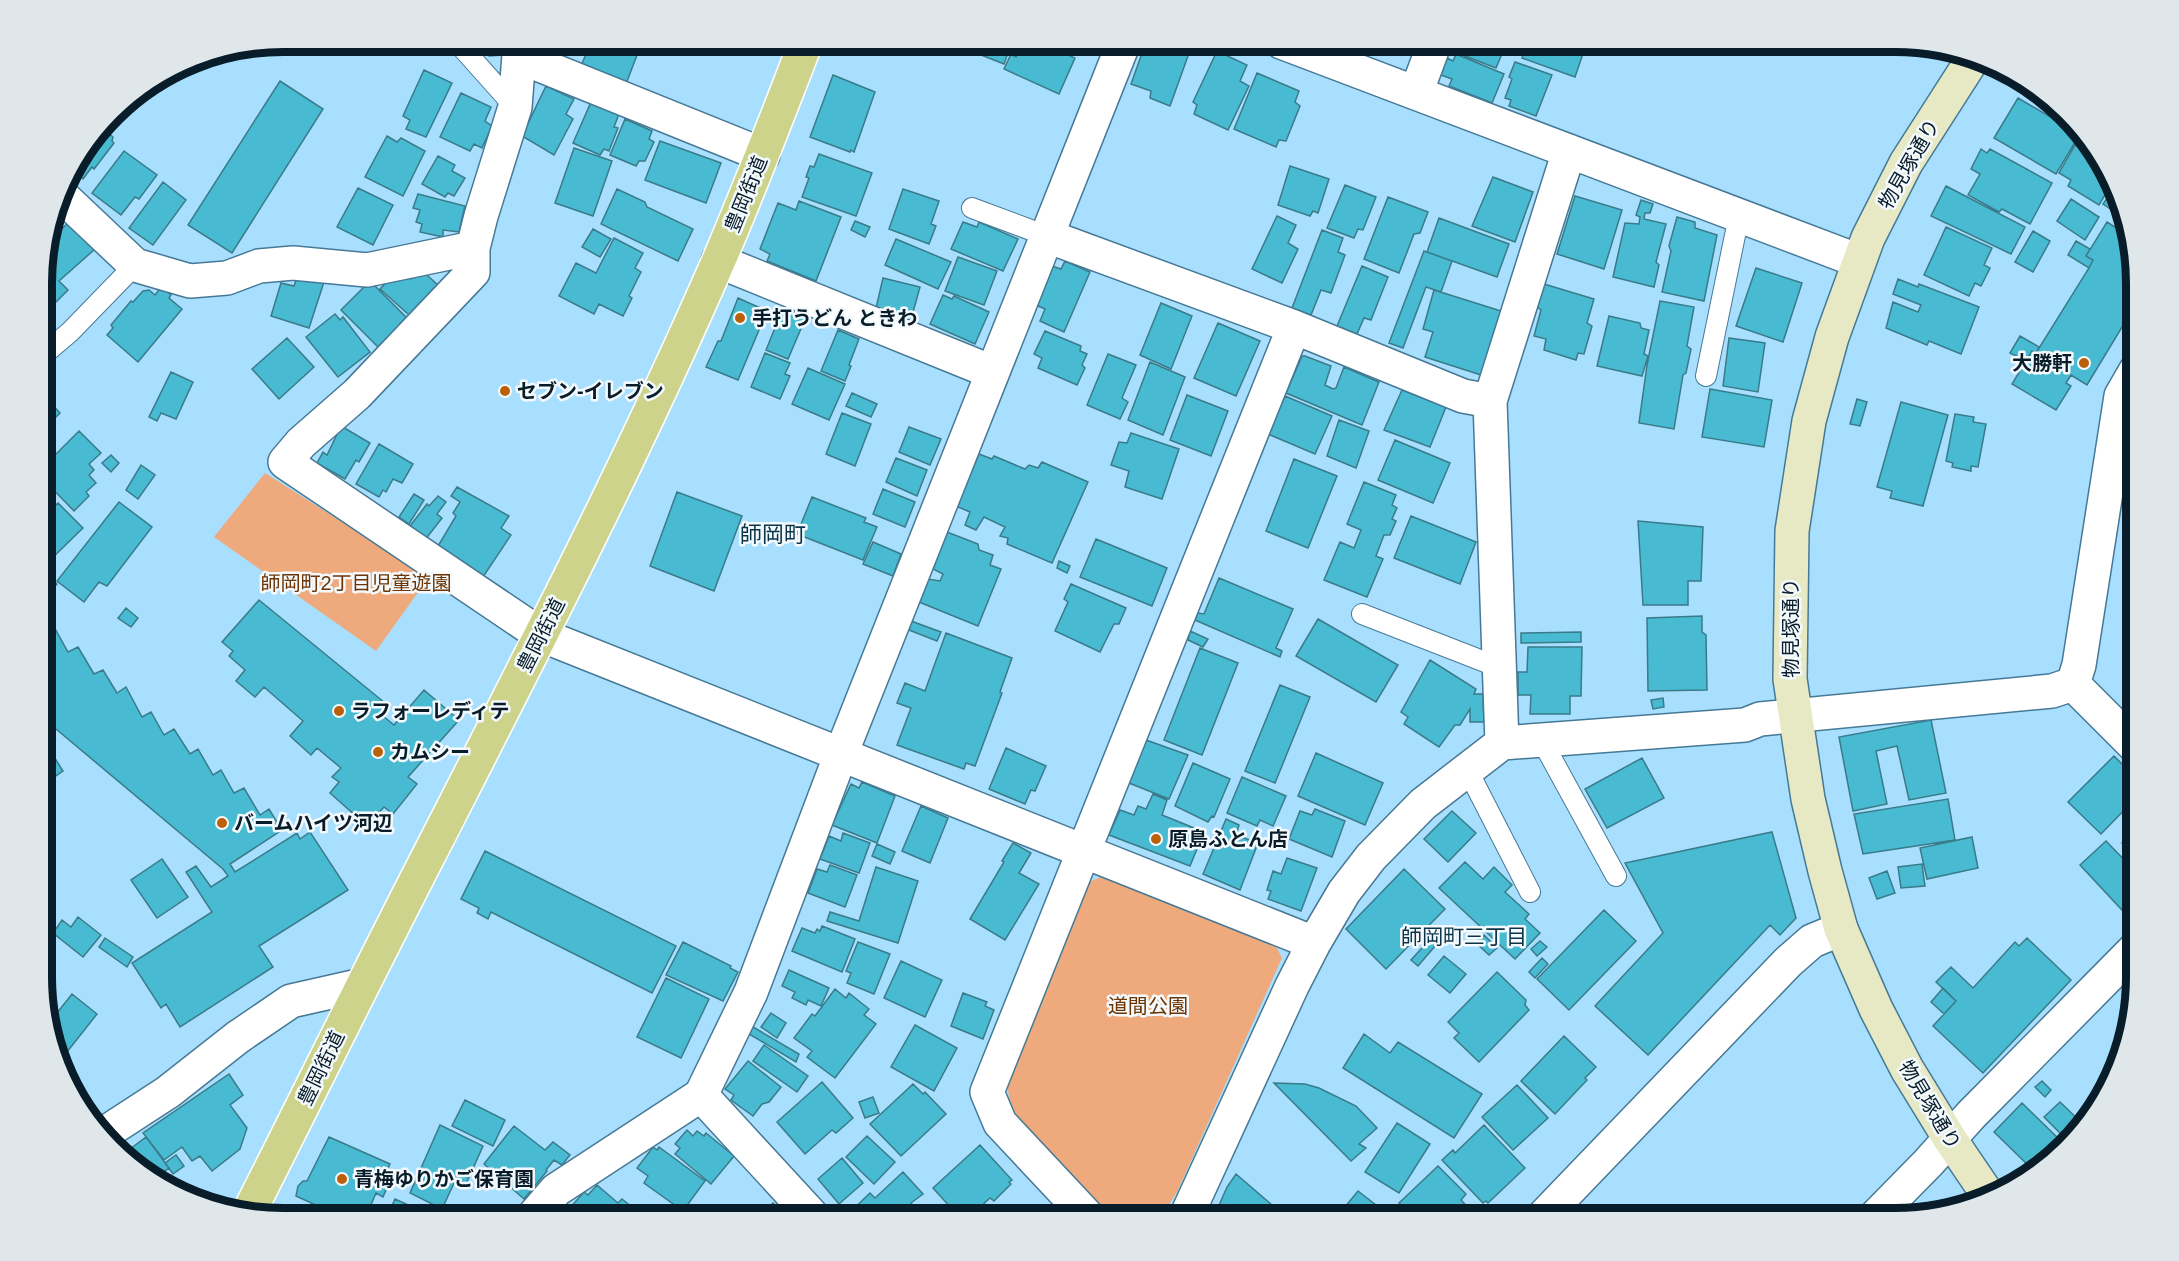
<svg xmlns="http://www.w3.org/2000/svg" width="2179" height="1261" font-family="Arial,'Noto Sans JP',sans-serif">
	<rect width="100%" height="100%" fill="#a9dffe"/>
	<!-- green -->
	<path fill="#eeaa7d" d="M265,473L429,577L376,651L214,537Z
		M1103,876L1275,944L1282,958L1177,1192L1160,1219H1111L1011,1111L1007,1083L1089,882Z"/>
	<!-- building -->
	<path fill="#48bad1" stroke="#397b89" stroke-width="1.5" d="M488,42H503V55L489,56Z
		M591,42H642L626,84L581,66Z
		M948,42H1012L1004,64Z
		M1023,42H1041L1075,58L1059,94L1004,69L1011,54L1016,57Z
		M1083,42H1098L1094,52L1081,47Z
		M1146,42H1193L1170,106L1150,98L1151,91L1131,84Z
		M1470,42H1507L1496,68L1465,56Z
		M1528,42H1587L1575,77L1522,58Z
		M1217,51L1247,65L1240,81L1249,86L1228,130L1194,114L1197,105L1193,102Z
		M1456,54L1504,74L1492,103L1449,86L1452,79L1441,75L1447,58L1453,61Z
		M1515,62L1552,75L1536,116L1509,106L1511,100L1505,98L1512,79L1509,77Z
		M424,70L452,83L426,137L406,129L410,120L403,116Z
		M1257,73L1299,91L1295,102L1300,106L1286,141L1279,140L1276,147L1234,129Z
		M833,75L875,92L854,152L851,150L850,152L810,137Z
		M280,81L323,109L232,253L188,225Z
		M546,86L574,99L566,114L573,119L554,155L522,136Z
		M461,93L491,107L485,121L492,126L482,148L474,144L470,151L440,137Z
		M2018,98L2080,134L2056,174L1994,138Z
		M591,102L619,114L614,127L618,128L609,151L604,149L600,155L573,143Z
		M625,119L652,131L649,139L654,142L645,161H639L636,166L610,155Z
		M103,129L113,137L112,141L114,143L94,169L92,167L83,179L72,170Z
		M2082,133L2104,163L2111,185L2099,205L2068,186L2071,180L2059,173Z
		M387,136L397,142L401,138L425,151L403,196L365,177Z
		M660,141L721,163L706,203L645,180Z
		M574,148L612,161L593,216L555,203Z
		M1981,149L1987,153L1990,149L2052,183L2030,224L2002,209L1999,212L1968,195L1980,174L1971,169Z
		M124,151L157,175L139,199L135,197L121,215L92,193Z
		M819,154L872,173L856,216L802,197L809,178L806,177L810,166L814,167Z
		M438,156L455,165L452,171L465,178L454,196L448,193L445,197L422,184Z
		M1290,166L1329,179L1318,213L1313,211L1310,216L1278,205Z
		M1493,177L1533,192L1515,242L1472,226Z
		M163,182L186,200L153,245L129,228Z
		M1345,185L1376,197L1363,230L1358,229L1354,238L1327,228Z
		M1946,186L2025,227L2011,254L1931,216Z
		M358,188L393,205L373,245L337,227Z
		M617,189L645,202L647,207L693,229L678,261L601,224Z
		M903,189L939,201L931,224L936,226L929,244L889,229Z
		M2113,189L2121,216L2103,204Z
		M418,194L465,206L459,232L443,230V237L420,232L422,224L416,222L420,210L413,208Z
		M1575,196L1622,210L1604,269L1557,254Z
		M1388,197L1428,212L1420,233L1414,234L1399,273L1364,259Z
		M2071,199L2099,217L2085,240L2057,221Z
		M1641,200L1653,204L1650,213H1645L1644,219L1666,224L1656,262L1659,265L1654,287L1613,277L1625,223L1639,224L1640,217L1636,215Z
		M799,201L841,217L816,281L767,261L770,254L760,249L778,203L796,210Z
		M1277,216L1296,225L1288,243L1298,249L1282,283L1252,269Z
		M1677,217L1695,222V228L1717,235L1704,301L1662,292L1671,251L1669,246Z
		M1439,218L1509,244L1497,277L1427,252Z
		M855,221L870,227L865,237L851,230Z
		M69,222L95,249L59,281L68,290L44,314V252L47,243Z
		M963,222L977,227L979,222L1018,239L1003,271L951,249Z
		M2107,222L2126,234L2136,268V273L2134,272L2128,281L2136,286V304L2087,385L2071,375L2066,383L2071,386L2056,410L2012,384L2032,351L2036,353L2089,268L2093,260L2086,256Z
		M1946,227L1992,248L1984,265L1990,268L1981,286L1975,283L1969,296L1924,275Z
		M593,229L611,239L600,257L582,247Z
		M1322,230L1343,238L1338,252L1345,255L1331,293L1321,290L1311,315L1292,308Z
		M2033,231L2050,241L2033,272L2015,262Z
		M614,238L643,253L635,268L641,272L629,296L632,298L623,316L599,304L594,314L559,296L576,263L596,273Z
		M896,239L951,262L938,289L885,265Z
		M2076,241L2090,249L2086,256L2093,260L2089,268L2068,255Z
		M1424,251L1452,261L1441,292L1426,287L1403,348L1389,343Z
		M958,257L997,271L984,305L945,291Z
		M1065,261L1090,272L1064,332L1040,321L1045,309L1036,305L1052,266L1061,269Z
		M1362,266L1388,277L1371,320L1364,318L1357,334L1337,326Z
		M1756,268L1802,283L1783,342L1736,326Z
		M420,269L438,285L409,315L380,289L393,275L399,281L406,274L411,279Z
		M298,274L324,282L309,328L271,316L281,283L294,286Z
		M883,278L920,287L912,316L899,315L876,308Z
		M1898,279L1918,287L1919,284L1979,307L1961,354L1929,341L1927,345L1886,328L1893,302L1918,312L1921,305L1893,294Z
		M370,281L407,318L378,347L341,310Z
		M1544,284L1594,299L1587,323L1592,326L1584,354L1578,353L1576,360L1544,350L1546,339L1534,336L1541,310L1536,306Z
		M161,287L171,295L169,298L182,309L138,362L107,335L113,328L111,325L131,301L133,302L143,291L149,290L155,295Z
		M1434,290L1501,311L1481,375L1425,357L1433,332L1423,329Z
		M943,295L952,299L954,296L989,312L975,344L930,324Z
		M738,298L767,311L738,380L706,367L718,341H721Z
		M1660,301L1694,307L1687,346L1691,349L1686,373L1683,375L1674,429L1639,423L1647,365Z
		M1161,303L1192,316L1171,369L1140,355Z
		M783,308L806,317L788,359L766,350Z
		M335,314L340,320L343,317L370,352L338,377L306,337Z
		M1609,316L1640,323L1641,328L1649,330L1644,354L1648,356L1642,376L1597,366Z
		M1218,323L1260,341L1236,396L1194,378Z
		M838,330L859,339L849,365L851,366L845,381L821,371Z
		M1045,331L1081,346L1080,351L1087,354L1082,365L1085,368L1077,385L1038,368L1042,358L1034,354Z
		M2020,336L2039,347L2036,353L2032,351L2026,361L2010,353Z
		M287,338L314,367L279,399L252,369Z
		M1729,338L1765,343L1758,392L1723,386Z
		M765,353L790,363L785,374L790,376L780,399L751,387Z
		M1108,354L1136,365L1122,398L1128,402L1120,419L1087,405Z
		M1302,356H1305L1331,366L1325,385L1333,389L1336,388L1344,367L1379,382L1362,425L1286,393Z
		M1150,362L1185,377L1163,435L1128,420Z
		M808,368L845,384L829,420L792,404Z
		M171,372L193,382L176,419L161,413L157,421L149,417Z
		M1710,389L1772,400L1764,447L1702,437Z
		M1402,390L1446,407L1430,447L1384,430Z
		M852,393L877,404L871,417L846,406Z
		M1187,395L1228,411L1211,456L1170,440Z
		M44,396L60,413L44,429Z
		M1285,396L1332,416L1315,454L1268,434Z
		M1857,399L1867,402L1860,426L1850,424Z
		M1901,402L1948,415L1923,506L1890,498L1892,491L1877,487Z
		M842,413L871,424L855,466L826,454Z
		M1955,414L1974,417L1973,422L1986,424L1978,467L1971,466V471L1952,467L1953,463L1946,461Z
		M1339,420L1369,431L1356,468L1327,456Z
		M341,426L370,443L359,462L356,460L345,479L317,463L323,452L327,455Z
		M909,427L941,439L930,465L899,452Z
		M79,431L101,453L89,464L94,470L89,475L96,483L86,492L89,496L74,511L44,480V466Z
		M1131,433L1179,449L1162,499L1125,487L1129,471L1111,465L1119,442L1127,443Z
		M1395,440L1450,463L1433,503L1378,480Z
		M379,444L413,464L402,483L393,479L386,492L383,490L379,497L356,484Z
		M979,454L992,459L994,456L1025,469L1029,465L1038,468L1042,462L1088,482L1052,563L1007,544L1008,538L1000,536L1005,527L984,517L976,530L965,525L970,512L956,506Z
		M111,455L119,463L111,472L102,463Z
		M896,458L927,470L917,496L886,482Z
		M1294,459L1337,476L1308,548L1266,531Z
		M141,465L155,475L138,499L126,490Z
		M1364,482L1396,495L1392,505L1397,508L1392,519L1396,521L1390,535H1384L1376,556L1383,559L1367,597L1324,580L1340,542L1354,548L1361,530L1347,524Z
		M457,487L509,516L501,528L511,535L483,577L438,546L456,516L453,513L460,502L451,496Z
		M883,489L915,502L905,527L873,514Z
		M677,492L742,516L714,591L650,566Z
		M414,494L424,500L409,524L399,517Z
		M438,496L446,502L437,514L442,518L425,540L410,526L427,504L429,506Z
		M812,497L866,518L864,522L877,527L863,560L797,534Z
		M119,502L152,527L107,586L99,582L84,602L57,581Z
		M58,503L83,528L45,565L44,516Z
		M1411,516L1476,542L1460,584L1394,558Z
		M1638,521L1703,527L1701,581H1688V605H1643Z
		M947,532L978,544L979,550L993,555L990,565L1001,569L978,626L919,602L928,579L940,581L943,574L933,569Z
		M1096,539L1167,568L1152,606L1080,577Z
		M873,542L901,554L893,576L863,564Z
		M1059,561L1070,566L1067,573L1057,568Z
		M49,577L57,584L51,591L44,585Z
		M1219,578L1293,609L1276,648L1282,651L1280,657L1195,620L1198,613L1204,614Z
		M1071,584L1126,608L1119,624H1114L1100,652L1055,631L1068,602L1064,599Z
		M259,600L390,707L383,716L394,725L424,690L459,720L408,777L417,784L393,814L384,807L367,826L330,793L339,782L332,777L341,768L317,748L311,755L290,736L303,721L264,687L255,697L236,681L245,670L229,656L233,651L222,642Z
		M126,608L138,618L131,627L118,618Z
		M1702,616V632L1706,635L1707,690L1648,691L1647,618Z
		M1318,619L1398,665L1376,702L1296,656Z
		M911,621L941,632L937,641L909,630Z
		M44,624L47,629L54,627L68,652L78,647L94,674L103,670L117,693L126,687L142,717L151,712L164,735L174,729L190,754L198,749L213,775L221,770L234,793L244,788L260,815L269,809L282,830L230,864L235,872L297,833L300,839L310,832L348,890L259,946L273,967L180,1027L166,1004L161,1008L132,963L212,912L186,872L196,866L211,887L228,876L223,869L44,719Z
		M1190,631L1208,639L1203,647L1188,640Z
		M1581,632V642L1521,643V633Z
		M946,633L1012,658L1000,692L1002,693L975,766L966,763L964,769L897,745L911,708L897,703L905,683L925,691Z
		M1528,647H1582L1581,696H1570V714H1530L1531,695H1518V672H1527Z
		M1200,648L1238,663L1202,755L1164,740Z
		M1430,660L1476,689L1474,694H1483L1484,722H1470V709L1460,725H1455L1439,747L1404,724L1408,717L1401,712Z
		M2136,679V721L2123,708L2134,696L2127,689Z
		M1280,685L1310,697L1275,783L1245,771Z
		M1663,698L1664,707L1653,709L1651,700Z
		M1931,720L1946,793L1909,800L1897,746L1876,751L1887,804L1853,811L1839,737Z
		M1146,740L1188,755L1169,799L1129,783Z
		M44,741L63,771L44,784Z
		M1006,748L1046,766L1035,791L1031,790L1025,804L989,789Z
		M1316,753L1383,783L1365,825L1298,796Z
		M2114,756L2136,778V798L2101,834L2068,802Z
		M1642,758L1664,798L1607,828L1585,789Z
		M1193,763L1230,779L1214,817L1212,816L1208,822L1175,806Z
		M1242,777L1286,796L1273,826L1260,820L1257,826L1227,813Z
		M862,782L895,796L877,843L832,825L851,784L859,788Z
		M1153,794L1167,800L1162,815L1204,832L1190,866L1109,835L1120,810L1134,815L1138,806L1146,809Z
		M1948,799L1955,840L1863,854L1854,814Z
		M921,806L948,818L930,863L902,851Z
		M1315,809L1345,821L1332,857L1289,839L1300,811L1312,815Z
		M1452,811L1476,833L1448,862L1424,839Z
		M1226,819L1239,825L1236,835L1258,843L1240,890L1203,874Z
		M2136,829V867L2123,854L2128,849L2122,843Z
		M1772,832L1796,918L1780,935L1770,925L1648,1055L1595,1006L1663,933L1625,863Z
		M843,833L870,843L859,873L820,859L829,836L841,841Z
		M1972,837L1978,868L1927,879L1920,848Z
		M2106,841L2136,872V898L2132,902L2136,907V925L2080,865Z
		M1013,843L1031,853L1019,873L1039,884L1005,940L970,919L1004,862L1002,861Z
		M877,844L895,852L890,864L872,856Z
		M485,851L676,946L652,993L491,912L488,919L477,913L479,908L461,899Z
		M1287,858L1317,868L1301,911L1268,899L1271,891L1267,890L1273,871L1281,874Z
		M162,859L188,897L157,918L131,880Z
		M1465,862L1483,879L1494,867L1512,885L1505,892L1529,914L1525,919L1540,933L1515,959L1439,888Z
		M1922,864L1925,886L1901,888L1898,867Z
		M830,865L857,875L845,907L808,893L817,869L827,872Z
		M876,867L918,881L898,943L827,921L830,912L859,921Z
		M1404,869L1445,909L1386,969L1346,929Z
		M1887,871L1895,893L1877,899L1869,878Z
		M1604,910L1636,941L1569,1010L1537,979Z
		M78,917L101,935L83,957L53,933L62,920L71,927Z
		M822,926L855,939L842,972L792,951L802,928L815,933L817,929L820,931Z
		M1484,935L1497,948L1489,955L1476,943Z
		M105,938L133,957L127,967L99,947Z
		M2027,938L2071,980L1983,1073L1933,1026L1956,1001L1936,982L1951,967L1973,988L2015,942L2019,946Z
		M1430,939L1436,945L1418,966L1411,960Z
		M1540,941L1547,947L1537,956L1531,949Z
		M683,942L731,966L730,968L738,972L723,1001L666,975Z
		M858,942L890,954L874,994L847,983L851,973L846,971Z
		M1444,956L1466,974L1450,993L1428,975Z
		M1542,958L1548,964L1535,978L1529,972Z
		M901,961L942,980L925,1017L884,998Z
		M789,970L829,988L821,1006L808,1000L806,1005L792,998L795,992L782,986Z
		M1497,972L1526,1000L1525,1005L1529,1010L1479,1062L1454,1038L1459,1033L1448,1022Z
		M666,978L709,999L681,1058L637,1037Z
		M1943,988L1956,1001L1944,1014L1931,1002Z
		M835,989L846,998L849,993L869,1009L864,1015L876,1024L835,1078L807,1057L812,1051L794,1038L812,1014L815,1016Z
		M963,993L987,1002L985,1006L994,1010L983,1039L951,1026Z
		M72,994L97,1014L63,1057L49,1023Z
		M771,1013L786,1023L777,1038L761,1027Z
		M915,1025L957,1048L934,1091L891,1067Z
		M753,1027L799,1054L796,1062L749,1034Z
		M1364,1034L1390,1053L1398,1042L1482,1094L1454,1138L1343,1068Z
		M1564,1036L1596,1067L1585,1078L1587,1080L1555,1114L1521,1081Z
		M764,1045L808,1076L797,1092L753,1061Z
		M748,1061L781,1087L769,1102L762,1104L753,1116L731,1100L734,1095L725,1089Z
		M229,1074L243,1095L230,1105L247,1128L240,1149L212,1171L200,1156L192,1161L182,1147L164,1160L143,1133Z
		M2042,1081L2051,1090L2045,1097L2035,1087Z
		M822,1082L853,1118L836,1133L832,1130L805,1154L777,1122Z
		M1274,1083L1305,1084L1319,1088L1356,1106L1377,1128L1359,1144L1366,1148L1351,1161Z
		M913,1084L923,1094L925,1092L946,1114L901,1156L870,1124Z
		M1517,1085L1548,1118L1513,1150L1482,1117Z
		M873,1097L879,1113L865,1118L859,1102Z
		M465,1100L505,1120L493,1146L452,1126Z
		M2060,1102L2084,1125L2070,1143L2044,1117Z
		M2022,1103L2059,1139L2062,1137L2069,1144L2035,1172L1994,1132Z
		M1397,1123L1430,1144L1399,1193L1365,1172Z
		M440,1125L483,1146L466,1184L456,1179L442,1209L410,1193Z
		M1484,1125L1525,1168L1488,1203L1486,1201L1483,1203L1442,1160L1453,1150L1455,1153Z
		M514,1126L545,1150L553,1142L570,1155L562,1165L554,1160L546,1170L547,1171L524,1199L484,1164Z
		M687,1130L693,1136L697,1131L704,1136L706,1133L734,1156L711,1184L675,1154L680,1148L675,1144Z
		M867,1136L895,1162L874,1184L846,1157Z
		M146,1137L169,1168L165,1171L167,1175L158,1182L126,1152Z
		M329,1137L390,1164L387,1171L393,1174L383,1197L376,1193L365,1219H346L296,1196L298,1186L303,1181H307Z
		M980,1145L1012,1180L1009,1182L1011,1184L994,1201L990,1198L967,1219H961L933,1188Z
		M653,1147L657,1150L659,1147L705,1181L683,1211L644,1183L648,1176L637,1168Z
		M176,1155L184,1166L173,1174L165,1163Z
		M842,1158L863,1183L839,1204L818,1179Z
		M1438,1166L1466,1194L1461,1200L1479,1219H1422L1412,1209L1408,1212L1399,1203Z
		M903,1172L923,1194L911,1203L923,1217L921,1219H843L870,1193L875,1198Z
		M1236,1174L1279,1211L1272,1219H1213L1227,1187Z
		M597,1185L618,1203L622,1199L638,1212L632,1219H560L584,1192L588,1195Z
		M1358,1191L1390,1216L1388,1219L1327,1217L1334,1209L1340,1213Z
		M395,1199L439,1219H386Z
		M773,1203L789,1219H756Z"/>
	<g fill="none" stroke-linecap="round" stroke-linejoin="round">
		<!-- lane casing -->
		<g stroke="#467995" stroke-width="22">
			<path id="lane" d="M457,42L515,107
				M972,208L1047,236
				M44,354L70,332L135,265
				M1706,376L1739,216
				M1362,614L1498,667
				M1542,741L1616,876
				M1467,769L1530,892"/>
		</g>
		<!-- street casing -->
		<g stroke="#467995" stroke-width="36">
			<path id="street" d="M520,42L515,107L481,216L473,248V272L357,394L301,443L285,462L541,635L1314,943
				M1281,42L1859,261
				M520,57L763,155
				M1416,93L1435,42
				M61,195L135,265L190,281L227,278L259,266L293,263L367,270L473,248
				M1047,236L1294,327L1463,396L1490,401
				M718,261L992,372
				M2136,370L2121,396L2079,665L2073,684L2136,747
				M1502,743L1490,401L1569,151
				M701,1095L815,1219
				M105,1133L168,1092L238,1037L291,1001L362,985
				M531,1219L556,1190L701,1095L751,992L841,754L1124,42
				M1090,1219L1000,1123L987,1092L1294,327
				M1185,1219L1292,986L1314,943L1344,892L1371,857L1423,804L1502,743L1745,725L1760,719L2052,691L2073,684
				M1541,1219L1788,962L1812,941L1841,929
				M1873,1219L1928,1163L1971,1115L2136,948"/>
		</g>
		<!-- secondary casing -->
		<g stroke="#467995" stroke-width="36">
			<path id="secondary" d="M1974,57L1906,163L1868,238L1832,337L1809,421L1792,531L1790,679L1808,799L1825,871L1841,929L1876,1009L1907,1069L1950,1139L1988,1195"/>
		</g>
		<!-- primary casing -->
		<g stroke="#fff" stroke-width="36">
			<path id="primary" d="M248,1214C309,1094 368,973 430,853C530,657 631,462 719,260C750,188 778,115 806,42"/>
		</g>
		<!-- lane -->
		<use href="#lane" stroke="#fff" stroke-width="20"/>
		<!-- street -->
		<use href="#street" stroke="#fff" stroke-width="33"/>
		<!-- secondary -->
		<use href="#secondary" stroke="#e6e9c4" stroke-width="33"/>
		<!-- primary -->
		<use href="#primary" stroke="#cdd38a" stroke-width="33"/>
	</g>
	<!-- markers -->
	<g fill="#bb5f09" stroke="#f3f9fc" stroke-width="2">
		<circle cx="740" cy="318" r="6"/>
		<circle cx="2084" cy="363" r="6"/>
		<circle cx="505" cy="391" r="6"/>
		<circle cx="339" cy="711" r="6"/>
		<circle cx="378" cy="752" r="6"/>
		<circle cx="222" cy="823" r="6"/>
		<circle cx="1156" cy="839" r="6"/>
		<circle cx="342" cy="1179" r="6"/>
	</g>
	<g text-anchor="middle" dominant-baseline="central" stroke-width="5" stroke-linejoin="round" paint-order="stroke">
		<!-- street labels -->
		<g font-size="20" fill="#081d29" stroke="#f3f9fc">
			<text transform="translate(1909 164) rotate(-60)">物見塚通り</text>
			<text transform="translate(746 194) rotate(-68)">豊岡街道</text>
			<text transform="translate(1791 628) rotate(-90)">物見塚通り</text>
			<text transform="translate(541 635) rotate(-63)">豊岡街道</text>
			<text transform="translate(321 1068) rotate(-64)">豊岡街道</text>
			<text transform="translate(1930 1105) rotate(59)">物見塚通り</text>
		</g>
		<!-- poi labels -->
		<g font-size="20" font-weight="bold" fill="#081d29" stroke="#f3f9fc" text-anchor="start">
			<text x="752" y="318">手打うどん ときわ</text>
			<text x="2072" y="363" text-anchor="end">大勝軒</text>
			<text x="517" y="391">セブン-イレブン</text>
			<text x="351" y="711">ラフォーレディテ</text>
			<text x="390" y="752">カムシー</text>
			<text x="234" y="823">バームハイツ河辺</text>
			<text x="1168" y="839">原島ふとん店</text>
			<text x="354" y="1179">青梅ゆりかご保育園</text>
		</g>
		<!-- park labels -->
		<g font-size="20" fill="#6e3503" stroke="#f3f9fc">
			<text x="356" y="583">師岡町2丁目児童遊園</text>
			<text x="1148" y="1006">道間公園</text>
		</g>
		<!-- neighbourhood labels -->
		<g font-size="21" fill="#0b3448" stroke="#f3f9fc">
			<text x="1464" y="936">師岡町三丁目</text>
		</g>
		<!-- quarter labels -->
		<g font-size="22" fill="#0b3448" stroke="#f3f9fc">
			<text x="773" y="534">師岡町</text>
		</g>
	</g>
	<!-- crop -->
	<path d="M0 0H2179V1261H0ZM283 52H1895A231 231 0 0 1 2126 283V977A231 231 0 0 1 1895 1208H283A231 231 0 0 1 52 977V283A231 231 0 0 1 283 52Z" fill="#e0e7eb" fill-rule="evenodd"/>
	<path fill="none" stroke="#081d29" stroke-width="8" d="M283 52H1895A231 231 0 0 1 2126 283V977A231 231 0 0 1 1895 1208H283A231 231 0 0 1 52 977V283A231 231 0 0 1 283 52Z"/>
</svg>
